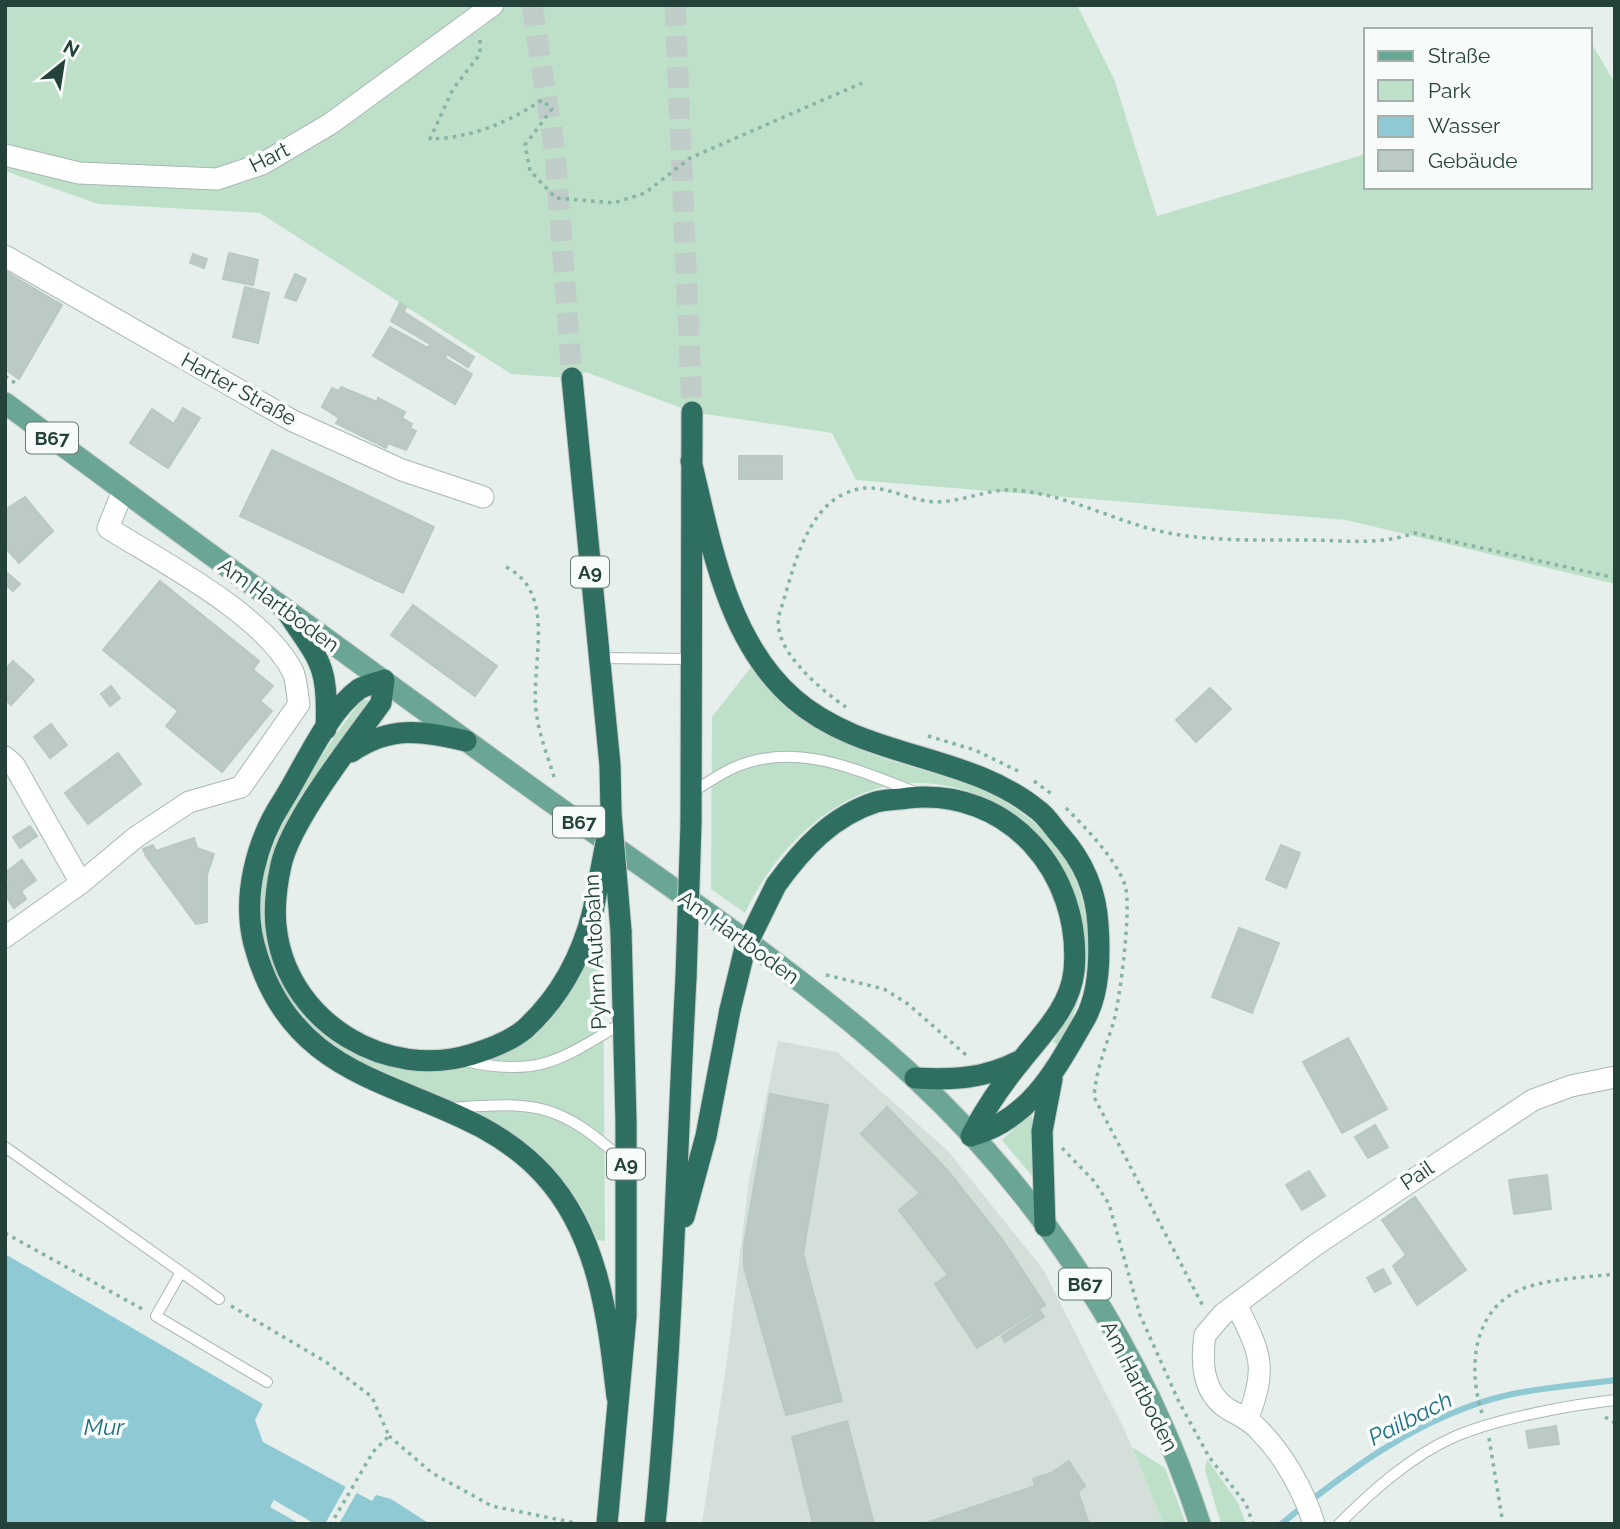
<svg xmlns="http://www.w3.org/2000/svg" width="1620" height="1529" font-family="Raleway,sans-serif">
	<rect width="100%" height="100%" fill="#e6efeb"/>
	<!-- built -->
	<path fill="#d4dfda" d="M778,1041L837,1052L948,1151L1043,1269L1125,1431L1163,1524H702L727,1360L749,1180Z"/>
	<!-- green -->
	<path fill="#bfe0c8" d="M5,5H1077L1114,79L1157,216L1366,154V187H1590V41L1615,83V584L1346,520L856,480L832,433L692,412L586,372L572,378L511,374L260,213L98,204L5,171Z
		M751,667C779,700 812,727 850,745C893,766 942,771 986,792C1093,842 1112,948 1059,1046L1053,1042C1065,1021 1069,1001 1075,977C1077,965 1082,953 1083,941C1084,923 1078,904 1072,889C1041,809 947,762 866,792C812,813 769,862 745,913L711,889L712,717Z
		M361,700H369L279,843C238,949 305,1069 424,1071C446,1072 478,1069 496,1056C506,1049 515,1032 523,1022C548,989 574,955 600,921L603,928L605,1241L597,1240C553,1124 453,1110 354,1061C327,1047 310,1028 292,1005C213,901 298,787 361,700Z
		M1032,1112L1033,1174L1032,1176L1002,1140Z
		M1132,1447L1165,1468L1186,1524H1163Z
		M1207,1459L1238,1503L1246,1524H1221L1205,1470Z"/>
	<!-- water -->
	<path fill="#8ec9d4" d="M5,1254L263,1404L255,1420L263,1442L346,1487L349,1481L360,1487L357,1493L372,1501L376,1495L391,1499L430,1524H315L274,1500L270,1507L300,1524H5Z"/>
	<!-- pier -->
	<path fill="#e6efeb" d="M349,1481L360,1487L339,1524H325Z"/>
	<g fill="none" stroke-linecap="round" stroke-linejoin="round">
		<!-- stream -->
		<path stroke="#8ec9d4" stroke-width="6" d="M1281,1524C1348,1470 1423,1414 1508,1395C1543,1387 1580,1385 1615,1380"/>
	</g>
	<!-- building -->
	<path fill="#bbcac4" stroke="#b8c9c2" stroke-width="2" d="M229,253L258,260L253,285L223,279Z
		M193,254L207,259L204,268L190,263Z
		M5,271L62,305L19,379L5,369Z
		M295,274L306,279L296,301L285,297Z
		M245,287L269,293L258,343L233,337Z
		M400,303L406,307L404,312L474,357L468,367L447,354L445,358L472,374L455,404L373,356L390,327L428,348L430,344L391,321Z
		M341,387L377,402L378,398L405,412L402,418L412,424L410,428L416,431L406,450L388,443L386,448L336,423L339,418L322,407L332,388L339,391Z
		M183,408L200,418L168,468L130,443L152,409L174,424Z
		M272,450L434,527L403,593L240,516Z
		M739,456H782V479H739Z
		M25,497L53,531L19,563L5,547V510Z
		M5,571L20,584L13,591L5,584Z
		M160,581L259,661L253,670L273,686L260,701L272,711L222,772L166,726L178,711L103,650Z
		M413,605L497,666L475,696L391,635Z
		M13,661L34,680L11,705L5,699V670Z
		M111,686L120,698L110,706L101,694Z
		M1210,688L1231,709L1196,742L1176,720Z
		M51,724L67,745L50,758L34,737Z
		M118,753L141,784L88,824L65,793Z
		M30,826L37,836L20,848L13,837Z
		M194,838L197,848L214,854L207,875V922L196,924L146,856L143,849L153,845L156,851Z
		M1281,845L1300,853L1286,888L1266,879Z
		M22,860L36,880L21,891L26,899L14,908L5,895V886L9,883L5,873Z
		M1239,928L1279,943L1252,1013L1212,997Z
		M1348,1038L1387,1109L1342,1133L1303,1062Z
		M770,1094L828,1105L803,1254L842,1401L786,1415L744,1267V1244Z
		M887,1107L948,1171L1002,1239L1045,1305L977,1348L935,1284L948,1275L899,1210L920,1193L861,1134Z
		M1375,1125L1388,1147L1368,1158L1355,1137Z
		M1309,1171L1325,1196L1302,1210L1286,1185Z
		M1547,1175L1551,1209L1514,1214L1509,1180Z
		M1415,1197L1466,1270L1417,1305L1393,1266L1406,1255L1382,1220Z
		M1383,1269L1391,1283L1375,1292L1367,1278Z
		M1040,1311L1044,1317L1005,1342L1002,1336Z
		M847,1421L874,1524H813L792,1437Z
		M1556,1426L1559,1444L1529,1448L1526,1431Z
		M1069,1461L1085,1486L1078,1492L1089,1524H923L1035,1486L1033,1479L1051,1473Z"/>
	<g fill="none" stroke-linecap="round" stroke-linejoin="round">
		<!-- highway-tunnel -->
		<path stroke="#bfccc8" stroke-width="21" stroke-dasharray="21 10" stroke-linecap="butt" d="M532,5L555,153L572,378
			M675,5L692,412"/>
		<!-- lane casing -->
		<g stroke="#a8b8b2" stroke-width="12">
			<path id="lane" d="M600,658L689,659
				M691,793C704,785 718,775 733,768C795,740 857,770 915,792
				M465,1061C540,1078 561,1059 624,1022
				M451,1108C537,1101 559,1103 624,1161
				M5,1147L219,1299
				M181,1272L156,1316L267,1382
				M1339,1524C1372,1491 1411,1456 1454,1437C1495,1419 1570,1405 1615,1400"/>
		</g>
		<!-- street casing -->
		<g stroke="#a8b8b2" stroke-width="23">
			<path id="street" d="M5,155L79,173L217,179L262,164L330,124L493,5
				M5,256L293,421L402,470L483,497
				M5,757L14,765L81,883
				M5,937L81,883L136,837L189,802L241,787L299,704C297,695 297,681 293,672C264,614 162,562 108,528L123,491
				M1236,1304C1260,1353 1268,1365 1248,1418
				M1314,1524C1304,1491 1283,1454 1259,1430C1249,1419 1240,1416 1228,1409C1202,1393 1201,1362 1205,1335L1223,1314L1314,1246L1533,1100L1571,1086L1615,1077"/>
		</g>
		<!-- primary casing -->
		<g stroke="#c2cac8" stroke-width="23">
			<path id="primary" d="M5,403C178,532 352,658 526,784C657,879 795,967 914,1077C1043,1196 1146,1356 1200,1524"/>
		</g>
		<!-- highway casing -->
		<g stroke="#c2cac8" stroke-width="23">
			<path id="highway" d="M572,378L610,765L611,813
				M691,461C711,543 727,641 794,699C864,760 968,752 1039,811C1047,817 1053,827 1060,835C1083,861 1096,889 1098,925C1100,955 1100,992 1085,1019C1056,1069 1031,1119 971,1136
				M285,609C320,661 329,665 326,729
				M351,752C391,725 421,731 466,741
				M691,823L692,412
				M776,885C802,849 832,816 876,802C886,799 898,800 908,798C1008,787 1083,873 1074,971C1070,1008 1042,1034 1021,1061C1002,1084 985,1109 971,1136
				M593,911C582,955 560,997 525,1029C512,1040 489,1049 473,1054C388,1081 291,1024 277,934C273,911 276,888 281,865C291,820 353,742 381,703L384,680C376,683 366,685 359,689C327,712 303,769 282,802C256,842 242,897 254,944C297,1108 452,1074 544,1175C599,1235 608,1319 617,1397
				M915,1078C953,1080 984,1079 1019,1061
				M684,1217L706,1136L730,1010
				M1045,1226L1042,1131L1052,1079
				M607,1524L626,1316V1121L621,931
				M655,1524C673,1342 676,1160 686,978"/>
		</g>
		<!-- path -->
		<path stroke="#86b3a5" stroke-width="3.5" stroke-dasharray="3.5 5" stroke-linecap="butt" d="M480,40V54L453,89L430,139C472,138 507,123 542,100L552,109L525,145L530,171L556,198L614,203L645,193L690,158L862,83
			M5,376L18,385
			M506,567C560,594 528,669 537,717C540,738 549,760 555,780
			M846,707C821,690 768,647 780,612C792,575 804,512 844,494C875,479 896,496 926,501C955,506 986,488 1015,490C1061,494 1103,515 1147,528C1198,542 1253,540 1305,540C1348,540 1374,546 1415,533L1615,578
			M928,736L975,750L1018,771
			M1034,781L1053,795
			M1066,808C1085,827 1116,859 1125,885C1132,906 1120,1001 1113,1024C1105,1049 1096,1070 1094,1097L1204,1308
			M826,975L884,989L908,1004L966,1055
			M1062,1148L1094,1181L1109,1204L1140,1315L1179,1402L1209,1457L1246,1504L1253,1524
			M5,1233L144,1310
			M231,1306L326,1362L372,1397L389,1436L373,1452L331,1524
			M1482,1413C1466,1364 1474,1300 1534,1285C1560,1278 1588,1277 1615,1274
			M1605,1417L1615,1423
			M389,1436L432,1473L492,1506L580,1524
			M1489,1438L1503,1524"/>
		<!-- lane -->
		<use href="#lane" stroke="#fff" stroke-width="10"/>
		<!-- street -->
		<use href="#street" stroke="#fff" stroke-width="21"/>
		<!-- primary -->
		<use href="#primary" stroke="#6aa596" stroke-width="21"/>
		<!-- highway -->
		<use href="#highway" stroke="#2f6f62" stroke-width="21"/>
		<!-- highway-bridge casing -->
		<g stroke="#c2cac8" stroke-width="23" stroke-linecap="butt">
			<path id="highway-bridge" d="M611,813L621,931
				M593,911L606,843
				M686,978L691,823
				M730,1010L745,948L776,885"/>
		</g>
		<!-- highway-bridge -->
		<use href="#highway-bridge" stroke="#2f6f62" stroke-width="21"/>
	</g>
	<g text-anchor="middle" dominant-baseline="central" stroke-width="7" stroke-linejoin="round" paint-order="stroke">
		<!-- shield labels -->
		<g fill="#f7fbf9" stroke="#637a73" stroke-width="2">
			<rect x="26" y="422.5" width="52" height="31" rx="5"/>
			<rect x="571" y="556.5" width="38" height="31" rx="5"/>
			<rect x="553" y="806.5" width="52" height="31" rx="5"/>
			<rect x="607" y="1148.5" width="38" height="31" rx="5"/>
			<rect x="1059" y="1268.5" width="52" height="31" rx="5"/>
		</g>
		<g font-size="19" font-weight="bold" fill="#24423a">
			<text x="52" y="438">B67</text>
			<text x="590" y="572">A9</text>
			<text x="579" y="822">B67</text>
			<text x="626" y="1164">A9</text>
			<text x="1085" y="1284">B67</text>
		</g>
		<!-- street labels -->
		<g font-size="21" fill="#24423a" stroke="#f7fbf9">
			<text transform="translate(269 157) rotate(-27)">Hart</text>
			<text transform="translate(239 389) rotate(29)">Harter Straße</text>
			<text transform="translate(279 605) rotate(36)">Am Hartboden</text>
			<text transform="translate(739 937) rotate(36)">Am Hartboden</text>
			<text transform="translate(595 952) rotate(-93)">Pyhrn Autobahn</text>
			<text transform="translate(1417 1175) rotate(-34)">Pail</text>
			<text transform="translate(1140 1386) rotate(63)">Am Hartboden</text>
		</g>
		<!-- water labels -->
		<g font-size="23" font-style="italic" fill="#1c6f80" stroke="#f7fbf9">
			<text transform="translate(1410 1418) rotate(-27)">Pailbach</text>
			<text x="104" y="1426">Mur</text>
		</g>
	</g>
	<!-- border -->
	<rect width="1620" height="1529" fill="none" stroke="#24423a" stroke-width="14"/>
	<!-- legend -->
	<rect x="1364" y="28" width="228" height="161" fill="#f7fbf9" stroke="#a3b1ad" stroke-width="2"/>
	<rect x="1378" y="51" width="35" height="10" fill="#6aa596" stroke="#a3b1ad" stroke-width="2"/>
	<text x="1428" y="63" font-size="21" fill="#24423a">Straße</text>
	<rect x="1378" y="80" width="35" height="21" fill="#bfe0c8" stroke="#a3b1ad" stroke-width="2"/>
	<text x="1428" y="98" font-size="21" fill="#24423a">Park</text>
	<rect x="1378" y="116" width="35" height="21" fill="#8ec9d4" stroke="#a3b1ad" stroke-width="2"/>
	<text x="1428" y="133" font-size="21" fill="#24423a">Wasser</text>
	<rect x="1378" y="150" width="35" height="21" fill="#bbcac4" stroke="#a3b1ad" stroke-width="2"/>
	<text x="1428" y="168" font-size="21" fill="#24423a">Gebäude</text>
	<!-- north arrow -->
	<g transform="translate(63 63) rotate(30)" stroke="#f7fbf9" stroke-width="5" paint-order="stroke">
	<path d="M0-5L12 26L0 18L-12 26Z" fill="#24423a"/>
	<text y="-10" font-size="19" font-weight="bold" text-anchor="middle" fill="#24423a">N</text>
	</g>
</svg>
